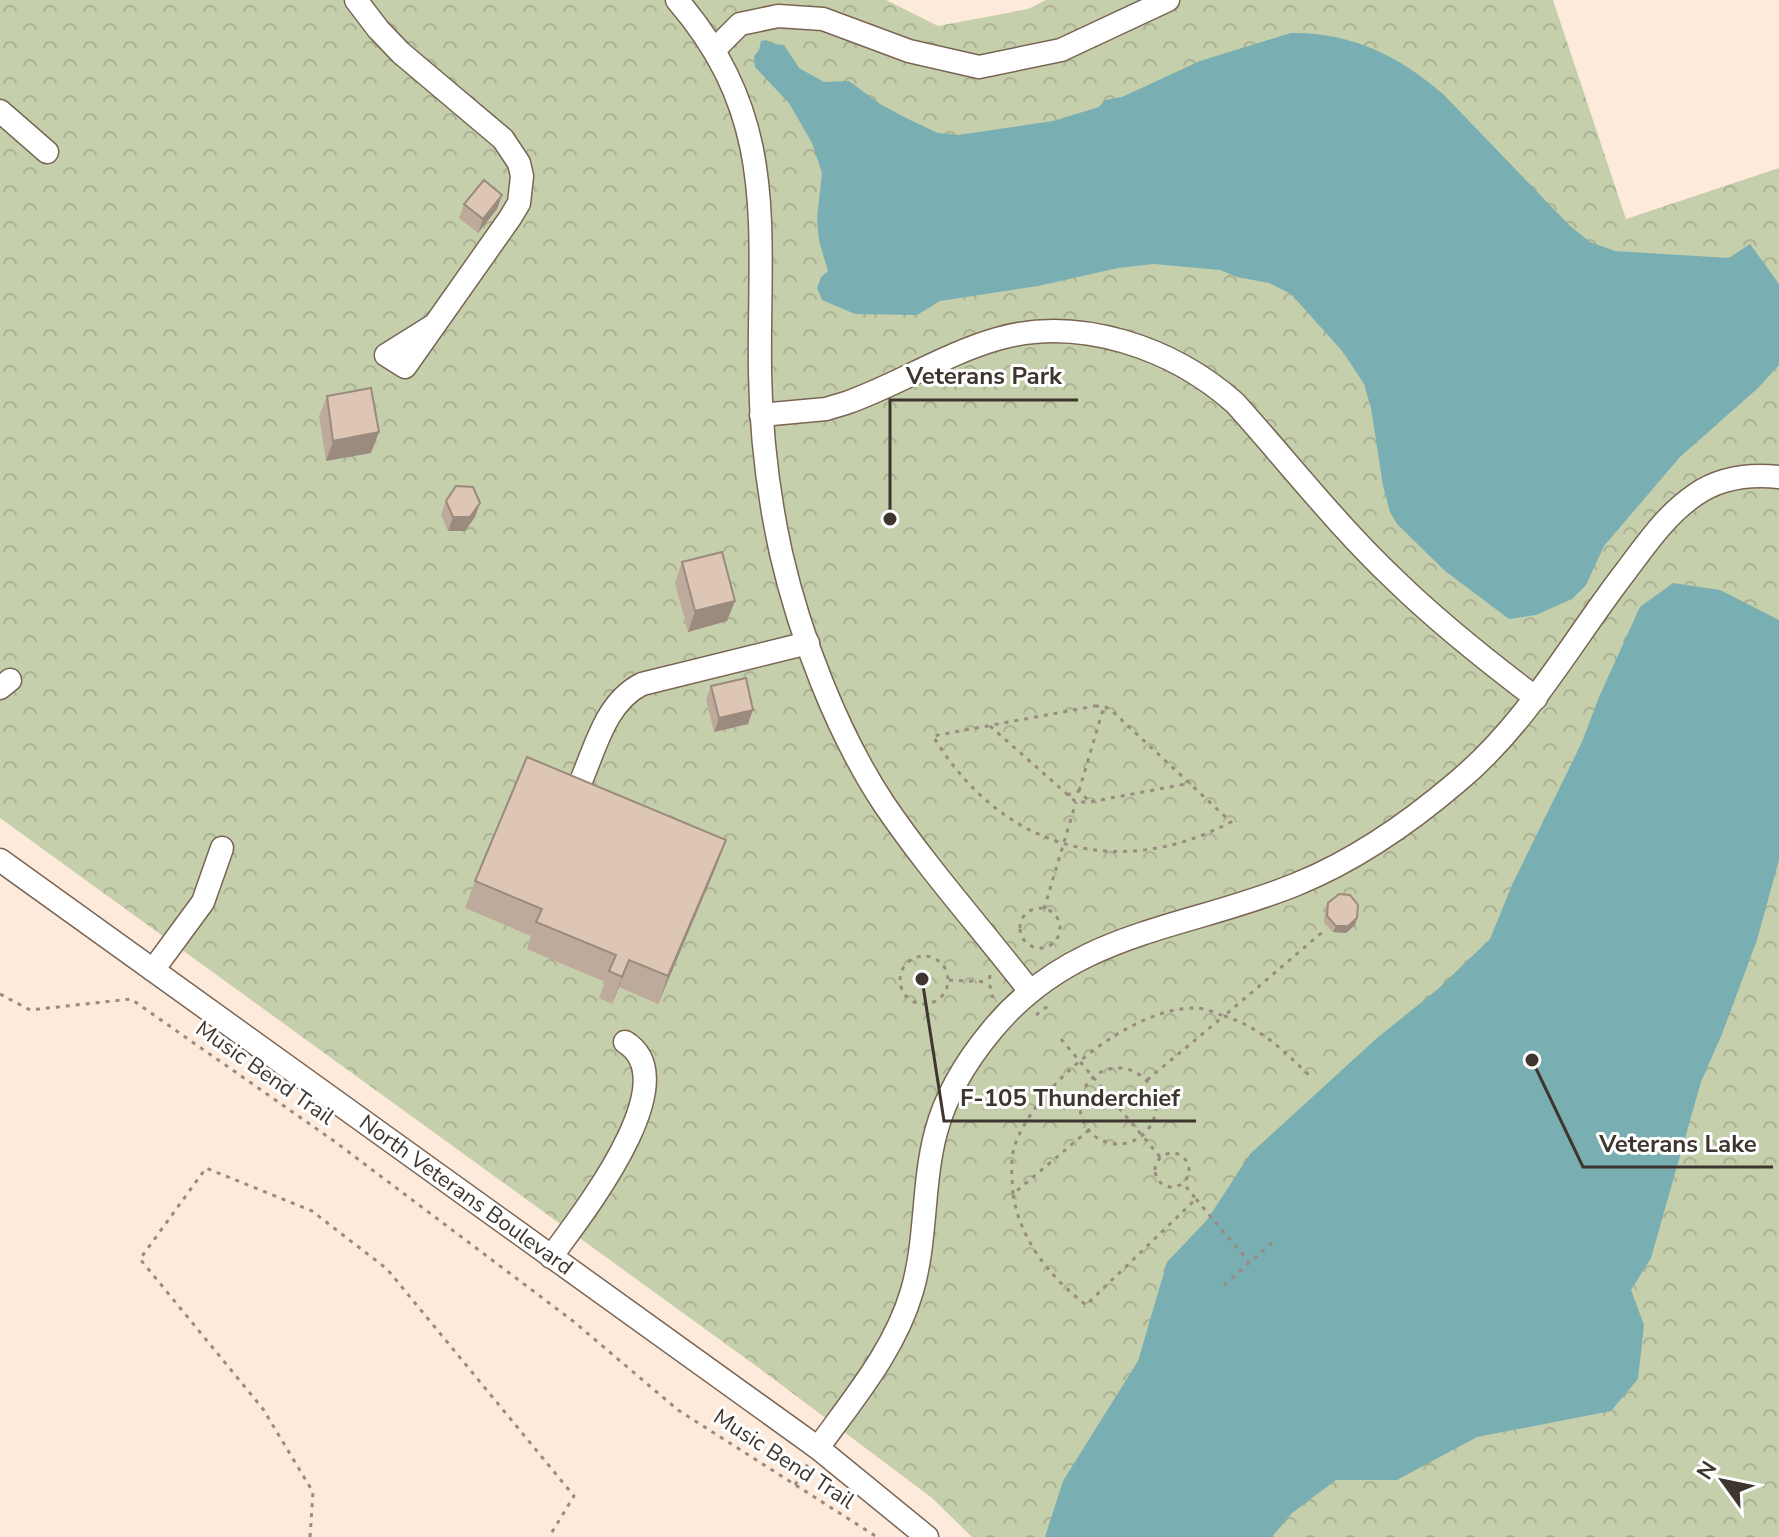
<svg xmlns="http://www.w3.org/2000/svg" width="1779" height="1537" font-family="'Nunito Sans',sans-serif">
	<defs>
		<pattern id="park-crowns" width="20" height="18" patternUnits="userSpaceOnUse" patternTransform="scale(2)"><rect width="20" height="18" fill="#c6cfac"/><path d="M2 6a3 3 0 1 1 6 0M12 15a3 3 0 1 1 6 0" fill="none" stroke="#abb294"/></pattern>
	</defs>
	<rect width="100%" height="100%" fill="#fdeadb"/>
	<!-- park -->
	<path fill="url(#park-crowns)" d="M0,0H886L938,26L1028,9L1046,0H1553L1626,219L1779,168V1537H972L932,1498L759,1368L0,818Z"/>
	<!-- water -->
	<path fill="#79afb2" d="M1291,33C1351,32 1399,56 1443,94L1569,225L1590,242L1615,251L1729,258L1750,244L1779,284V365L1758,388L1680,457L1604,546L1586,585L1572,599L1536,615L1509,619L1445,571L1397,524L1390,512L1383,486L1371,408L1364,384L1343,352L1291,294L1269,283L1237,277L1220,270L1154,264L1118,268L1038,286L940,301L917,315L855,314L822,300L817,288L821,277L828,271L819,241L817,218L822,173L812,143L789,103L755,67L754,56L759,50L761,41L766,40L774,44L784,45L799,68L824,82L849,81L880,104L908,119L938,133L958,135L1053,121L1099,107L1105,100L1122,97L1200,61Z
		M1673,583L1720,590L1779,620V860L1757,940L1722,1034L1701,1082L1651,1258L1631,1290L1644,1325L1638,1379L1611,1411L1477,1437L1397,1480H1336L1292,1513L1272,1537H1045L1063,1481L1138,1361L1167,1262L1207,1220L1250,1154L1377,1038L1438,989L1490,939L1512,885L1582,742L1599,697L1640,607Z"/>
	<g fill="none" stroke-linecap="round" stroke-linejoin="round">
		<!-- minor casing -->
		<g stroke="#7a6555" stroke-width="25">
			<g id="minor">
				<path d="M356,0L378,29L401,53L503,139L519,163L522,176L519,203L510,218L405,367L386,355L434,325"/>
				<path d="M677,0C780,119 758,228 760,373C761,433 768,494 781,553C800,636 837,733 884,804C928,869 981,928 1029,990"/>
				<path d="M714,50L740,24L778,16L823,19L909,51L979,67L1061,50L1168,0"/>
				<path d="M0,111L47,152"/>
				<path d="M761,415L826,409L846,403C897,385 945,354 997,339C1079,315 1173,348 1235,403C1288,462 1337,525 1395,580C1439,623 1487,661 1536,698"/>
				<path d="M0,688L10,680"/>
				<path d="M581,781C596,746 606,702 642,684L808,643"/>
				<path id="s1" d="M0,860L818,1448L927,1537"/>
				<path d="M153,970L203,902L222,848"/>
				<path d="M551,1257C579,1218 689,1081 625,1042"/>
				<path d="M818,1448C853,1399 895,1350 912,1291C927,1240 922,1184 936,1132C946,1094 967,1060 992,1030C1074,930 1185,930 1297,884C1356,860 1409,823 1457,782C1528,723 1571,642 1626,571C1647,543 1666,515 1695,495C1719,478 1750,474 1779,477"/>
			</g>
		</g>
		<!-- path -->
		<path stroke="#998b80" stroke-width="3" stroke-dasharray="4 6" stroke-linecap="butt" d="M1095,706H1104L1111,710L1231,822C1115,883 1000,847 933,736Z
			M990,726L1076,802H1090L1191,783
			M1079,791L1104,706
			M1067,795L1079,791L1090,802
			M1020 928a20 20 0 1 1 40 0a20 20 0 1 1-40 0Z
			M1044,909L1076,802
			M900 980a24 24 0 1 1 48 0a24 24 0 1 1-48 0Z
			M990,975L989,982L993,998
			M949,980L989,982
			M0,994L30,1010L131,999L334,1141L573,1321L678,1410L877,1537
			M1036,1015L1052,1003
			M1061,1039L1161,1158
			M1080 1106a38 38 0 1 1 76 0a38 38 0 1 1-76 0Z
			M1147,1080L1224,1016C1260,1027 1284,1051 1310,1076
			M1089,1130L1013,1194C1020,1240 1050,1277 1086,1305L1196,1199L1183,1183
			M1155 1170a17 17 0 1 1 34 0a17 17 0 1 1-34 0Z
			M1013,1194C1012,1178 1010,1160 1015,1145C1035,1086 1131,1007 1195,1008C1205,1008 1215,1013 1224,1016L1326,929
			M1196,1199L1249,1262
			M1224,1285L1275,1240
			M795,1485L808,1464
			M310,1537L313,1492L263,1409L140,1259L206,1168L312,1211L387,1269L574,1496L549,1537"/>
		<!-- minor -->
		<use href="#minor" stroke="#fff" stroke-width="22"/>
	</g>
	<!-- wall -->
	<path fill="#beaa9b" d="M502,195L497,209L478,233L459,218L464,204Z
		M327,396L371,453L326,461L319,416Z
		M446,501L475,517L465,531H448L441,515Z
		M682,562L727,621L688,632L675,583Z
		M711,686L748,724L714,732L706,699Z
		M716,867L658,1004L619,987L612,1004L599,998L605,982L527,949L531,936L465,908L475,881Z
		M1328,903L1357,918L1355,925L1346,933L1333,932L1324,923L1325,910Z"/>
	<!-- shaded-wall -->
	<path fill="#9b8b7e" d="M502,195L497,209L478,233L483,219Z
		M379,432L371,453L326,461L333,441Z
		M480,503L475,517L465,531H448L453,517Z
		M735,601L727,621L688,632L695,611Z
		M753,710L748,724L714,732L719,718Z
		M726,840L716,867L658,1004L668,976Z
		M1357,918L1355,925L1346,933L1333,932L1336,926Z
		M629,960L619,987L612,1004L622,977Z"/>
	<!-- building -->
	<path fill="#ddc6b4" stroke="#9b8b7e" stroke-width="2" d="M484,180L502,195L483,219L464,204Z
		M371,388L379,432L333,441L327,396Z
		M456,486L473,487L480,503L470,517H453L446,501Z
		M722,552L735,601L695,611L682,562Z
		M746,678L753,710L719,718L711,686Z
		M527,757L726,840L668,976L629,960L622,977L609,971L616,955L536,922L542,909L475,881Z
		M1339,894L1350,895L1358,905L1357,918L1348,926H1336L1327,916L1328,903Z"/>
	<g text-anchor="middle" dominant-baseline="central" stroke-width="6" stroke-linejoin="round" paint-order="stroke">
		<!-- street labels -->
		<g font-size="22" fill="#3e352e" stroke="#fff">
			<text transform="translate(265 1073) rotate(35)">Music Bend Trail</text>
			<text stroke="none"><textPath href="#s1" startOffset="574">North Veterans Boulevard</textPath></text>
			<text transform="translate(784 1459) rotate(33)">Music Bend Trail</text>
		</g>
	</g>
	<!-- callouts -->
	<path fill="none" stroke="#3e352e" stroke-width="3" d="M890 519L890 400H1078M922 979L944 1121H1196M1532 1060L1583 1167H1773"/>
	<g fill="#3e352e" stroke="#fff" stroke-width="3">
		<circle cx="890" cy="519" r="8"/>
		<circle cx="922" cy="979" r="8"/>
		<circle cx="1532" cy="1060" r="8"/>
	</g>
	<g font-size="24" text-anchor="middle" font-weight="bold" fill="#3e352e" stroke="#fff" stroke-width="6" stroke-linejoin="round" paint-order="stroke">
		<text x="984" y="384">Veterans Park</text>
		<text x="1070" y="1106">F-105 Thunderchief</text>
		<text x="1678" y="1152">Veterans Lake</text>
	</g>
	<!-- north arrow -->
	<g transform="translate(1723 1481) rotate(303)" stroke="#ffffff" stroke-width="6" paint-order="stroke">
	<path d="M0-6L14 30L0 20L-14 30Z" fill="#3e352e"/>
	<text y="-12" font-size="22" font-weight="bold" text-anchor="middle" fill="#3e352e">N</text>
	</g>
</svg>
